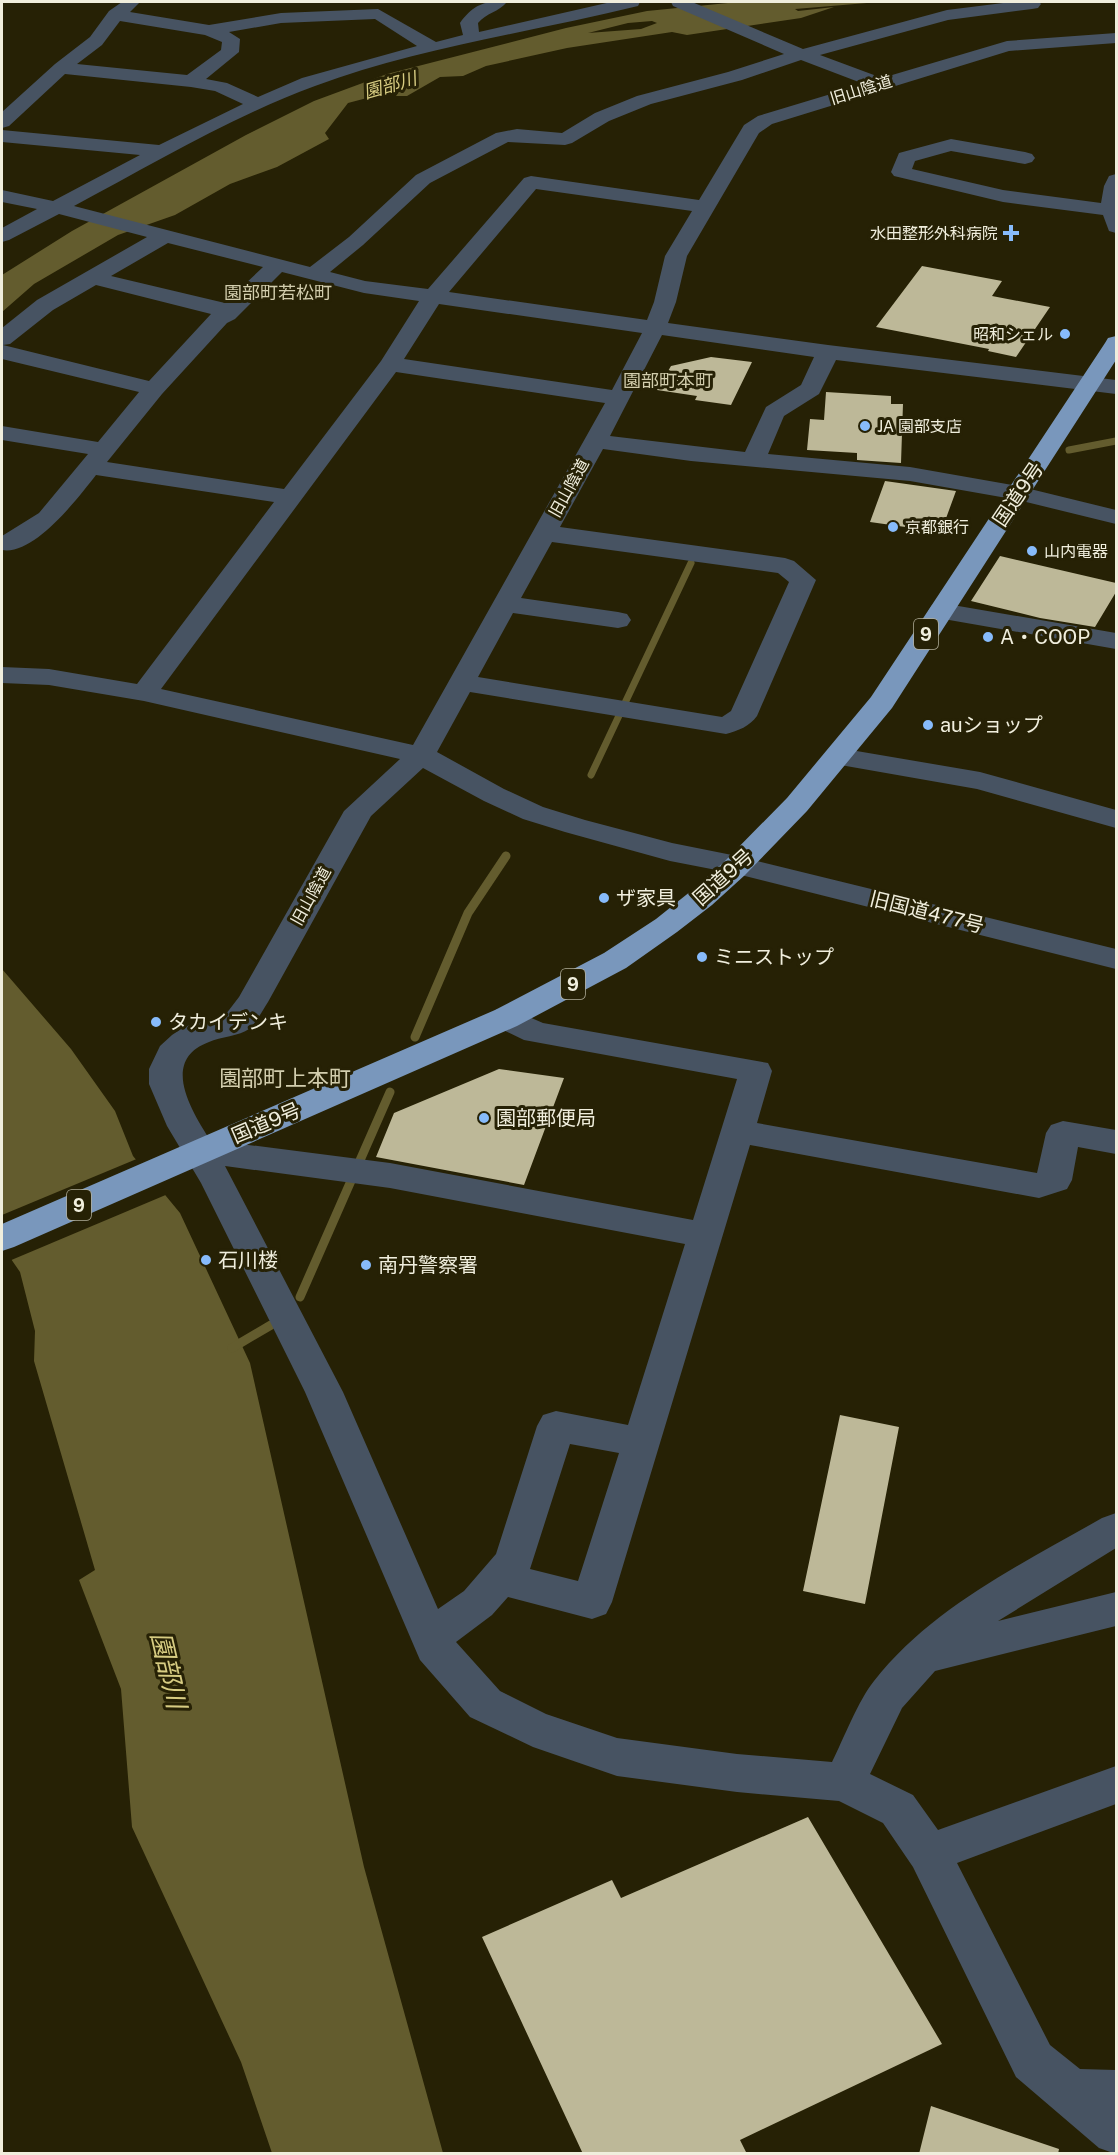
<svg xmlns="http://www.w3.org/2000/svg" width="1118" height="2155" font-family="'Public Sans','Noto Sans JP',sans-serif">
	<rect width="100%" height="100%" fill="#262105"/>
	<!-- water -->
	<path fill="#635c2e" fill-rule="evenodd" d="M738,2H879L795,9L798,11L834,7L801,18L687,35L672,32L567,48L486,66L463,76L440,77L407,96H396L401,89L348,103L325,133L329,139L277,167L230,184L175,215L118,235L34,284L2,312V275L72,231L246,135L314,101L387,74L566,28L647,11ZM652,21L657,23L641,29L588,33L628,23Z
		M2,969L71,1049L115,1111L133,1156L180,1213L250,1363L364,1867L443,2153H272L241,2062L132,1827L121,1689L79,1580L95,1570L34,1361L35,1331L20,1272L2,1246Z"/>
	<!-- pier -->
	<path fill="#262105" d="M139,1158L168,1194L9,1261L2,1251V1215Z"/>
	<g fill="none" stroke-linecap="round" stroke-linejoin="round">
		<!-- stream-far1 -->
		<path stroke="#635c2e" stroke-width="7" d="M1069,450L1116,441
			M591,775L691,563"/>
		<!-- stream -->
		<path stroke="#635c2e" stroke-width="9" d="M415,1037L468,913L506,856
			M300,1297L390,1092
			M232,1348L271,1325"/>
	</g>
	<!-- building -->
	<path fill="#bdb898" d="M922,266L1002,281L992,296L1050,307L1016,357L988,351L989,349L876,327Z
		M711,357L752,362L731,405L695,400L697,396L657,390L671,366Z
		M826,392L891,396V404H903L901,463L857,460V453L807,450L810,419L824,420Z
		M885,481L956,491L941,532L870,522Z
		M1000,556L1116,583V592L1095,627L1040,618L971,601Z
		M499,1069L564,1078L524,1185L376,1157L394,1113Z
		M840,1415L899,1427L865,1604L803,1591Z
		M808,1817L942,2044L740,2140L747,2154H583L482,1937L612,1880L621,1898Z
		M931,2106L1059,2149L1058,2154H919Z"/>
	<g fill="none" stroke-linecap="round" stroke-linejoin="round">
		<!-- minor -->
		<path fill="#475362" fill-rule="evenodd" d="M122,2H140L130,12L209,25L281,13L378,9L436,42L463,35L460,23C473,5 485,0 507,2C499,12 486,13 478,23L479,32L611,2H640L638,6C532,32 417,48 315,86C233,116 151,165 74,206L310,267L349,237L416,175L496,133L517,129L562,133L595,113L637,96L728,72L784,54L673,6L671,2H692L803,49L947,10L1011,2H1039L1041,4L1038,8L1032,9L948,20L820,55L882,78L1007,41L1116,33V43L1009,51L772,124L759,133L687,256L676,302L668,323L828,345L1116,380V394L836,360L819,394L784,416L768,454L910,467L1018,486L1116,510V524L1018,500L910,481L691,461L603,449L560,527L785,558L794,561L816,580L757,716C750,726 738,731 726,734L470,692L437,752L504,789L543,807L585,820L672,843L737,856L1116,949V969L737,874L670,861L565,832L523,819L484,801L423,768L371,816L268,1002C263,1010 256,1023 249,1029C240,1036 220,1037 209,1042C160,1060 191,1110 210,1140L390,1163L693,1220L737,1079L524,1040L495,1026L490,1018L495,1010L506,1007L543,1023L768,1063L772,1071L757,1123L1037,1173L1046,1133L1051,1125L1063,1121L1116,1130V1154L1078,1147L1072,1180L1067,1189L1039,1198L750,1145L612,1602L606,1614L592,1619L508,1597L492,1615L456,1642L500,1691L546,1714L617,1738L737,1754L832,1762C843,1740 859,1699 874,1681C932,1607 1022,1564 1102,1518L1116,1513V1548L998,1621L1116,1592V1626L935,1671L902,1708L870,1774L913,1795L938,1830L1116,1766V1804L957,1863L1050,2045L1080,2069L1116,2070V2154L1099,2148L1016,2077L913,1867L883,1823L839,1801L737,1792L617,1776L533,1747L470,1717L420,1660L305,1392L201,1183L167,1126L149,1084V1069L160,1046L172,1035L184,1027L226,1014L239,997L344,811L400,759L144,701L49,685L2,683V667L49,669L137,684L274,502L96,475C78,498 34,556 2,550V536L39,513L88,454L2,440V426L98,442L139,392L2,359V328L37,300L147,237L59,214L9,240L2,242V228L37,209L2,202V190L53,201L140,155L2,142V130L159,145L243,104L215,91L191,87L65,74L9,126L2,128V112L55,64L90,37L109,11ZM375,19L417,46L302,78L258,97L227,83L206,79L239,52L240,39L229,32L281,23ZM120,21L205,35L222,42L221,50L187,75L77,64L102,45ZM801,60L864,84L758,116L744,125L699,200L531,176L524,178L428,289L365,281L330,272L363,245L430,183L508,142L565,145L572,143L609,121L651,104L742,80ZM536,189L692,211L665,256L654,302L647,320L449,292ZM168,243L263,267L225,303L111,276ZM282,272L364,293L419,301L381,361L284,489L107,462L162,394L227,323L235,319ZM96,285L211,314L149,381L3,345L10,344L53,310ZM439,304L642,333L612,390L404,359ZM662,335L814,357L801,385L766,407L745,452L610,436ZM396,372L605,403L413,745L161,689ZM552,542L778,573L789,582L731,711L722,717L478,677L513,613L618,628L627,626L631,620L627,614L618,612L521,598ZM225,1166L390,1188L685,1244L628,1425L556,1411L543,1415L537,1426L496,1554L464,1591L438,1609L343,1392ZM570,1444L619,1453L578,1581L530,1569Z
			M951,139L1025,152L1032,154L1035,158L1032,162L1025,164L951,151L915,161L912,169L1003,190L1101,203L1104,186L1109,176L1116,174V233L1109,231L1103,215L1003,202L894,176L891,172L899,153Z
			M941,603L1116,633V649L932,617L928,611L932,605Z
			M839,748L980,772L1116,810V828L977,789L829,763L825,757L829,751Z"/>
		<!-- highway -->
		<path fill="#7997bc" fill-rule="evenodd" d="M1116,336V360L892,708L807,811L745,875L712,905L677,932L626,968L517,1026L14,1247L2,1251V1224L495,1010L604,953L656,919L691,891L724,862L787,798L871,697L1105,343L1108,338Z"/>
	</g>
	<!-- markers -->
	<g fill="#87bbfb" stroke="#262105" stroke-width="2">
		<path d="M1008 224h6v6h6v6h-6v6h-6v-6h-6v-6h6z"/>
		<circle cx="1065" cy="334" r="6"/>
		<circle cx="865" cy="426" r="6"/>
		<circle cx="893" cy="527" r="6"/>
		<circle cx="1032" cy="551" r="6"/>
		<circle cx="988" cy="637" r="6"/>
		<circle cx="928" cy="725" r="6"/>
		<circle cx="604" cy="898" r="6"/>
		<circle cx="702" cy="957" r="6"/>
		<circle cx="156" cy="1022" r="6"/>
		<circle cx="484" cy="1118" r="6"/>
		<circle cx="206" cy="1260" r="6"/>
		<circle cx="366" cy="1265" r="6"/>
	</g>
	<g text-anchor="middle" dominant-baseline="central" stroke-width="6" stroke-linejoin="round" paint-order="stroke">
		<!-- far-street labels -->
		<g font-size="16" fill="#f0eedd" stroke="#262105">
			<text transform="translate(861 90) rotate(-17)">旧山陰道</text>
			<text transform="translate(569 488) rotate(-61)">旧山陰道</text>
			<text transform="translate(311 896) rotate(-61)">旧山陰道</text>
		</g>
		<!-- far-poi labels -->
		<g font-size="16" fill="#f0eedd" stroke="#262105" text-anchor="start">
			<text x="998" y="233" text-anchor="end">水田整形外科病院</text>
			<text x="1053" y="334" text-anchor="end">昭和シェル</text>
			<text x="877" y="426">JA 園部支店</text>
			<text x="905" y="527">京都銀行</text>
			<text x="1044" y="551">山内電器</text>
		</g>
		<!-- far-water labels -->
		<g font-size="18" font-style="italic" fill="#d7cc82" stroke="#262105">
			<text transform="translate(390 85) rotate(-16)">園部川</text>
		</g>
		<!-- far-quarter labels -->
		<g font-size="18" fill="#d2cdad" stroke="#262105">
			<text x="278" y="292">園部町若松町</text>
			<text x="668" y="380">園部町本町</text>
		</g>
		<!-- shield labels -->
		<g fill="#262105" stroke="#b3b09c" stroke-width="1.5">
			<rect x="914" y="619" width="24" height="30" rx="4.5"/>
			<rect x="561" y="969" width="24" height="30" rx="4.5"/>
			<rect x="67" y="1190" width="24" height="30" rx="4.5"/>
		</g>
		<g font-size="18" font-weight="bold" fill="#f0eedd">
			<text x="926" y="634">9</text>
			<text x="573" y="984">9</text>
			<text x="79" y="1205">9</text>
		</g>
		<!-- street labels -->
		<g font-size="20" fill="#f0eedd" stroke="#262105">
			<text transform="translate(1018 494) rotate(-56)">国道9号</text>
			<text transform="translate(723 877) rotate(-42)">国道9号</text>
			<text transform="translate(927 912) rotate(14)">旧国道477号</text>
			<text transform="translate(266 1123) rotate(-23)">国道9号</text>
		</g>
		<!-- poi labels -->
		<g font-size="20" fill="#f0eedd" stroke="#262105" text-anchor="start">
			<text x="1000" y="637">A・COOP</text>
			<text x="940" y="725">auショップ</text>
			<text x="616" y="898">ザ家具</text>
			<text x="714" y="957">ミニストップ</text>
			<text x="168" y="1022">タカイデンキ</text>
			<text x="496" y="1118">園部郵便局</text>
			<text x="218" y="1260">石川楼</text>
			<text x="378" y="1265">南丹警察署</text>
		</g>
		<!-- quarter labels -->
		<g font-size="22" fill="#d2cdad" stroke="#262105">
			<text x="285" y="1078">園部町上本町</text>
		</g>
		<!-- near-water labels -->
		<g font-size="26" font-style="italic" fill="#d7cc82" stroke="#262105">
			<text transform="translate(169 1670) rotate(77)">園部川</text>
		</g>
	</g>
	<!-- border -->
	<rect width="1118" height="2155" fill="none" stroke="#f0eedd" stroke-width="6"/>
</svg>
